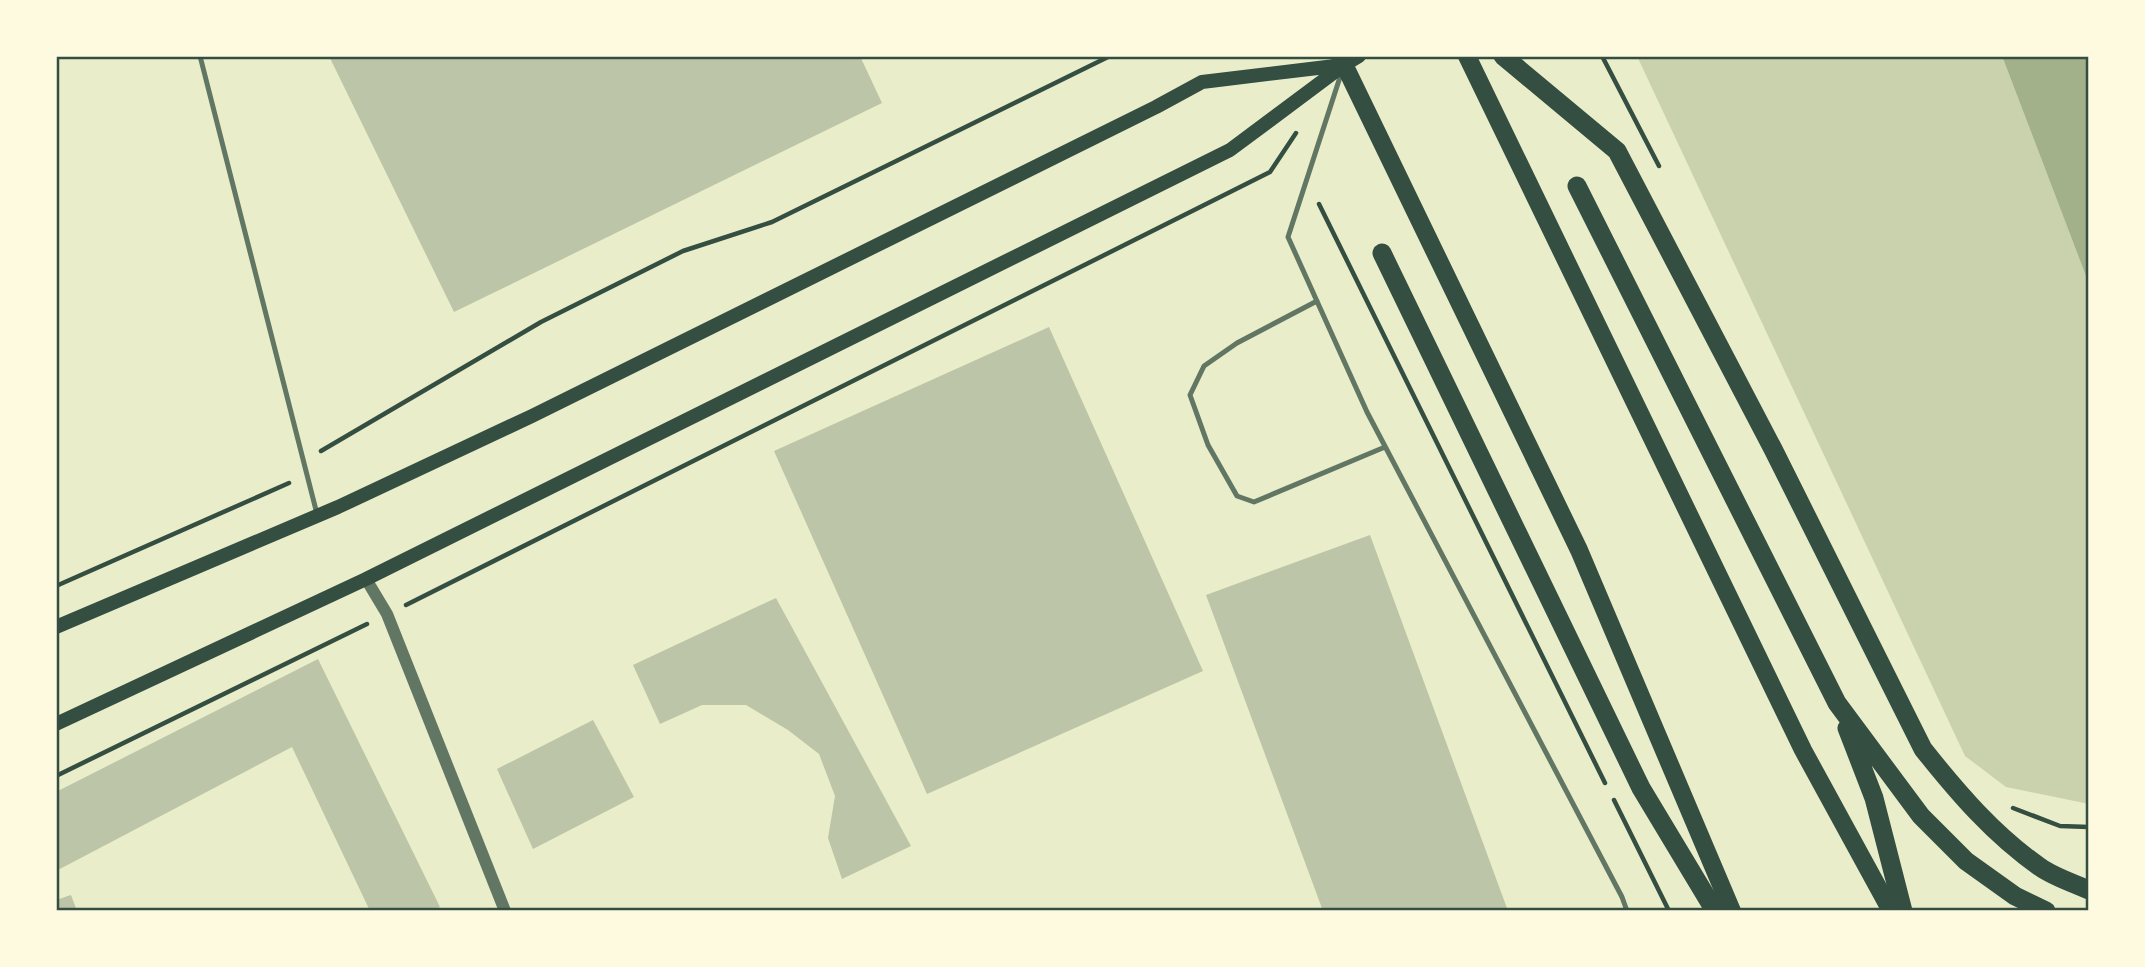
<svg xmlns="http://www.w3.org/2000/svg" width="2145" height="967" font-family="Roboto,sans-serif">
	<rect width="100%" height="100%" fill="#e9edc9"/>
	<!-- green -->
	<path fill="#cad2ad" d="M1637,56H2002L2089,284V804L2006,787L1965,756Z"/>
	<!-- water -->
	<path fill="#a3b18a" d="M2002,56H2089V284Z"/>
	<!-- building -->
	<path fill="#bcc5a7" d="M329,56H860L882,103L454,312Z
		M1049,327L1203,671L927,794L774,451Z
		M1370,535L1508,911H1323L1206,595Z
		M776,598L911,846L842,879L828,838L835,796L819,754L788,730L746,705H702L660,724L633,665Z
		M318,659L440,907L432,911H370L292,747L56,871V792Z
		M593,720L634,797L533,849L497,769Z
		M71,895L77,911H56V900Z"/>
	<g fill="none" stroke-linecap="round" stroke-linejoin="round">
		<!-- path -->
		<path stroke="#344e41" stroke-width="4.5" d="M1602,56L1659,166
			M1319,204L1605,783
			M321,451L541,322L683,251L772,222L1110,56
			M56,586L289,483
			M406,605L1270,172L1296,133
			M56,776L367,624
			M1614,800L1669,911
			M2013,808L2060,826L2089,827"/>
		<!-- service -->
		<path stroke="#617663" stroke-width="5" d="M200,56L317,514
			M1342,71L1288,237L1367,412L1622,897L1627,911
			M1317,301L1237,343L1204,366L1190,395L1208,445L1237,496L1254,502L1385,447"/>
		<!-- tertiary -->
		<path stroke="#617663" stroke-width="12" d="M366,579L387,614L505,911"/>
		<!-- secondary -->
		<path stroke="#344e41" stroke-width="14" d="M56,627L338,507L532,416L1156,107L1202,82L1343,65
			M56,724L366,579L1230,150L1344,65L1359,56"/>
		<!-- primary -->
		<path stroke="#344e41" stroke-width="18" d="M1340,56L1579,550L1732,911
			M1467,56L1803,750L1891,911"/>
		<!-- trunk -->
		<path stroke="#344e41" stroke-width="19" d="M1503,56L1617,151L1773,449L1923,749C1958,793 1994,835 2040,867C2054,877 2073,883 2089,890
			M1577,186L1837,703L1921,816L1966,861L2015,896L2046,911
			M1382,253L1641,788L1715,911
			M1847,728L1874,798L1903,911"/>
	</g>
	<!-- border -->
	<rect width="2145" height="967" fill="none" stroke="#fefae0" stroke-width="116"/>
	<rect x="58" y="58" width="2029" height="851" fill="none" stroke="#344e41" stroke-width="2.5"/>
</svg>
